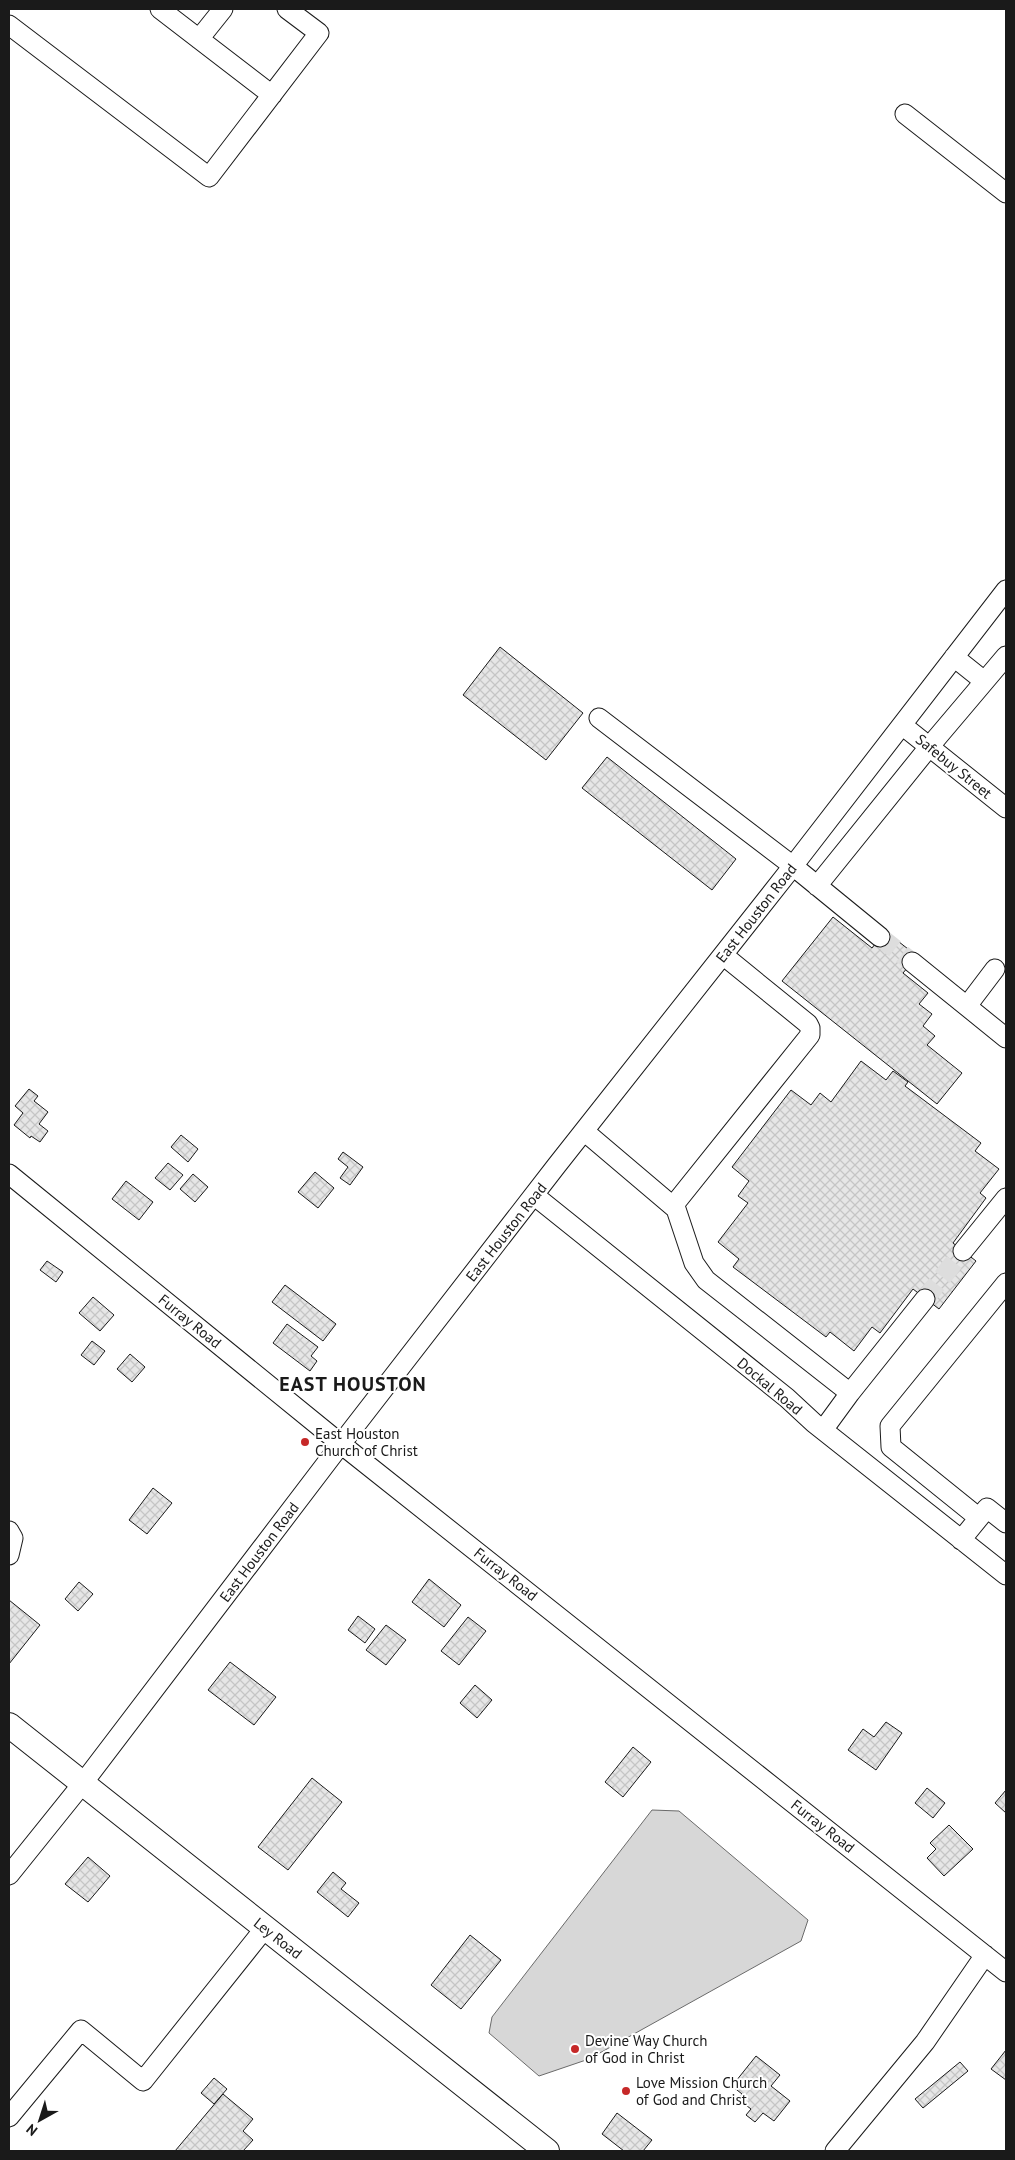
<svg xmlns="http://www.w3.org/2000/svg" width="1015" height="2160" viewBox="0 0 1015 2160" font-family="'PT Sans',sans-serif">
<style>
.water{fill:#d7d7d7;stroke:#6a6a6a}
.building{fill:url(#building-cross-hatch);stroke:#1a1a1a}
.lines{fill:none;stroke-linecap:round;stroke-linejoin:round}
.minor-tunnel{stroke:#ddd;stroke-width:19;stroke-dasharray:19 9;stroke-linecap:butt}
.minor-casing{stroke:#1a1a1a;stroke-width:21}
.major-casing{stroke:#1a1a1a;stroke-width:26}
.minor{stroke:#fff;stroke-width:19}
.major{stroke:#fff;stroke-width:24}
.poi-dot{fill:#c62828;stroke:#fff;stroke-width:2}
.labels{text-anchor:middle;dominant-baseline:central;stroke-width:4;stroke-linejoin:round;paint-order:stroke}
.street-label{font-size:15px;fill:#1a1a1a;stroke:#fff}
.poi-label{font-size:15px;fill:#1a1a1a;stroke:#fff;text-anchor:start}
.district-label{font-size:20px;font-weight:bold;letter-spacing:1px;fill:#1a1a1a;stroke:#fff}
</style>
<defs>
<pattern id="building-cross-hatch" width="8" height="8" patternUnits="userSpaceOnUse" patternTransform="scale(1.25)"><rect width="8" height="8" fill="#e6e6e6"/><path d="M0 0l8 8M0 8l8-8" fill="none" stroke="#c5c5c5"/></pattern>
</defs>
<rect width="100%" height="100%" fill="#fff"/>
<path class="water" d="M 652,1810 L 679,1811 L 808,1920 L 801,1941 L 589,2059 L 539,2076 L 489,2033 L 492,2017 Z"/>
<path class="building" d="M 500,647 L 583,713 L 546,760 L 463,695 Z
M 607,757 L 736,859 L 712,890 L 582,788 Z
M 833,917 L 872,948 L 885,931 L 917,956 L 903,973 L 928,993 L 919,1004 L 932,1014 L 923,1026 L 935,1036 L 927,1045 L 962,1073 L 937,1104 L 782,981 Z
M 861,1061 L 886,1080 L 893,1071 L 908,1082 L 905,1086 L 981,1143 L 975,1151 L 999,1169 L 980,1193 L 986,1198 L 953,1243 L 976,1261 L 939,1309 L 913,1289 L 880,1333 L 872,1327 L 854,1351 L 830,1332 L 826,1337 L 733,1267 L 739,1259 L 718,1242 L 748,1203 L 738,1196 L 749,1181 L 732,1167 L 791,1090 L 811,1105 L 820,1093 L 831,1102 Z
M 29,1089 L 38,1096 L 34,1101 L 48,1112 L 39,1124 L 48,1131 L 40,1142 L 31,1136 L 30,1138 L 14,1125 L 23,1113 L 15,1106 Z
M 181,1135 L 198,1149 L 188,1162 L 171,1147 Z
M 343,1152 L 363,1167 L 350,1185 L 340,1178 L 348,1167 L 338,1159 Z
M 168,1163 L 183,1175 L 170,1190 L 155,1178 Z
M 315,1172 L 334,1188 L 318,1208 L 298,1192 Z
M 193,1174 L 208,1187 L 195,1202 L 180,1189 Z
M 126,1181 L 153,1202 L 139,1220 L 112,1199 Z
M 47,1261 L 63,1272 L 56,1282 L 40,1270 Z
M 285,1285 L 336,1324 L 323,1341 L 272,1302 Z
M 93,1297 L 114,1315 L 100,1331 L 79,1313 Z
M 287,1324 L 318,1347 L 311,1356 L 317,1361 L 310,1371 L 273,1343 Z
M 92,1341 L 105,1351 L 94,1365 L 81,1355 Z
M 130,1354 L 145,1367 L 132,1382 L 117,1369 Z
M 153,1488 L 172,1503 L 147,1534 L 129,1520 Z
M 429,1579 L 461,1605 L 444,1627 L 412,1602 Z
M 79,1582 L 93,1594 L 78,1611 L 65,1599 Z
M 9,1600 L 40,1625 L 9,1664 Z
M 358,1616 L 375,1629 L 365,1643 L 348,1630 Z
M 468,1617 L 486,1631 L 459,1665 L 441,1651 Z
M 386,1625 L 406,1640 L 386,1665 L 366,1650 Z
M 230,1662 L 276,1697 L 254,1725 L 208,1690 Z
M 475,1685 L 492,1700 L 477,1718 L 460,1703 Z
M 886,1722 L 902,1733 L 876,1770 L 848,1750 L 863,1729 L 874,1737 Z
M 633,1747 L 651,1762 L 623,1797 L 605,1782 Z
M 312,1778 L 342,1802 L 288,1870 L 258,1847 Z
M 927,1788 L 945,1803 L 933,1818 L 915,1803 Z
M 1006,1790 L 1006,1813 L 995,1803 Z
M 949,1825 L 973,1849 L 944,1876 L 927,1858 L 936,1849 L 930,1843 Z
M 88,1857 L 110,1876 L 88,1902 L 65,1884 Z
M 333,1872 L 346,1883 L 341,1889 L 359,1903 L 348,1917 L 317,1892 Z
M 470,1935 L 501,1960 L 461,2009 L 431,1985 Z
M 1006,2050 L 1006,2080 L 991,2069 Z
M 756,2056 L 780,2075 L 771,2086 L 790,2101 L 774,2121 L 763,2113 L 755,2122 L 746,2115 L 751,2109 L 738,2099 L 742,2094 L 732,2086 Z
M 960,2062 L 968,2071 L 923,2108 L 915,2099 Z
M 214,2078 L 227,2089 L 214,2104 L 201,2093 Z
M 223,2094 L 253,2119 L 243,2131 L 253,2140 L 243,2151 L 175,2151 Z
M 617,2113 L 652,2140 L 643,2151 L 624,2151 L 602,2134 Z"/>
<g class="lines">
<path class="minor-tunnel" d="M 880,937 L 912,962
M 925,1299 L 963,1251"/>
<g class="minor-casing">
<path id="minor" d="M 160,9 L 272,95
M 9,25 L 209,177 L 319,33 L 287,9
M 199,39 L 223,9
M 905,114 L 1006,193
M 954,657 L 984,681
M 599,718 L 793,866 L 880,937
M 902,725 L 1006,808
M 817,886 L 929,747 L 1006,656
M 912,962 L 1006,1038
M 967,1006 L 995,969
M 584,1131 L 676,1209 L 694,1263 L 706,1280 L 850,1393 L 823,1430
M 9,1174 L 341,1444 L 1006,1972
M 535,1196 L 787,1398 L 814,1423 L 1006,1575
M 673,1206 L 810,1035 L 810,1028 L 808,1024 L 723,955
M 963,1251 L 1006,1198
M 850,1393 L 925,1299
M 979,1518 L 891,1447 L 890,1426 L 1006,1283
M 9,1531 L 13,1538 L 9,1555
M 961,1540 L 987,1508 L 1006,1523
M 9,1875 L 83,1783 L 341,1444 L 557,1165 L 793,866 L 1006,590
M 9,2117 L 81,2030 L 143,2081 L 265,1928
M 835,2151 L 925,2042 L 985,1955"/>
</g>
<g class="major-casing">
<path id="major" d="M 9,1725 L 547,2151"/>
</g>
<use href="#minor" class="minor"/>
<use href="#major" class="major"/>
</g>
<g class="poi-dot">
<circle cx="305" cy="1442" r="5"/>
<circle cx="575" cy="2049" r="5"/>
<circle cx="626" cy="2091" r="5"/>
</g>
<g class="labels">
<g class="street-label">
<text transform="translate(954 766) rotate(39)">Safebuy Street</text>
<text transform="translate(756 913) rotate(-52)">East Houston Road</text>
<text transform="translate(506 1232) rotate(-52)">East Houston Road</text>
<text transform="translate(190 1321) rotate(39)">Furray Road</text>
<text transform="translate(770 1386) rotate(40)">Dockal Road</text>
<text transform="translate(259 1552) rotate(-53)">East Houston Road</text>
<text transform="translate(506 1574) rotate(38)">Furray Road</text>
<text transform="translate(823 1826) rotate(38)">Furray Road</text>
<text transform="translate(278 1938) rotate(38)">Ley Road</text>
</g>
<g class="poi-label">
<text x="315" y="1433">East Houston<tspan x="315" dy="17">Church of Christ</tspan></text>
<text x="585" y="2040">Devine Way Church<tspan x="585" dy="17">of God in Christ</tspan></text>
<text x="636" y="2082">Love Mission Church<tspan x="636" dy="17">of God and Christ</tspan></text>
</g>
<g class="district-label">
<text x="353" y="1384">EAST HOUSTON</text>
</g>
</g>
<rect width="1015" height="2160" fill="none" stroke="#1a1a1a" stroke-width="20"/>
<g transform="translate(40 2120) rotate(219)" stroke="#ffffff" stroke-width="4" paint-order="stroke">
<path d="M0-4L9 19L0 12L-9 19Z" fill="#1a1a1a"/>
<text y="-8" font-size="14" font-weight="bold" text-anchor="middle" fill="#1a1a1a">N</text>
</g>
</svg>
